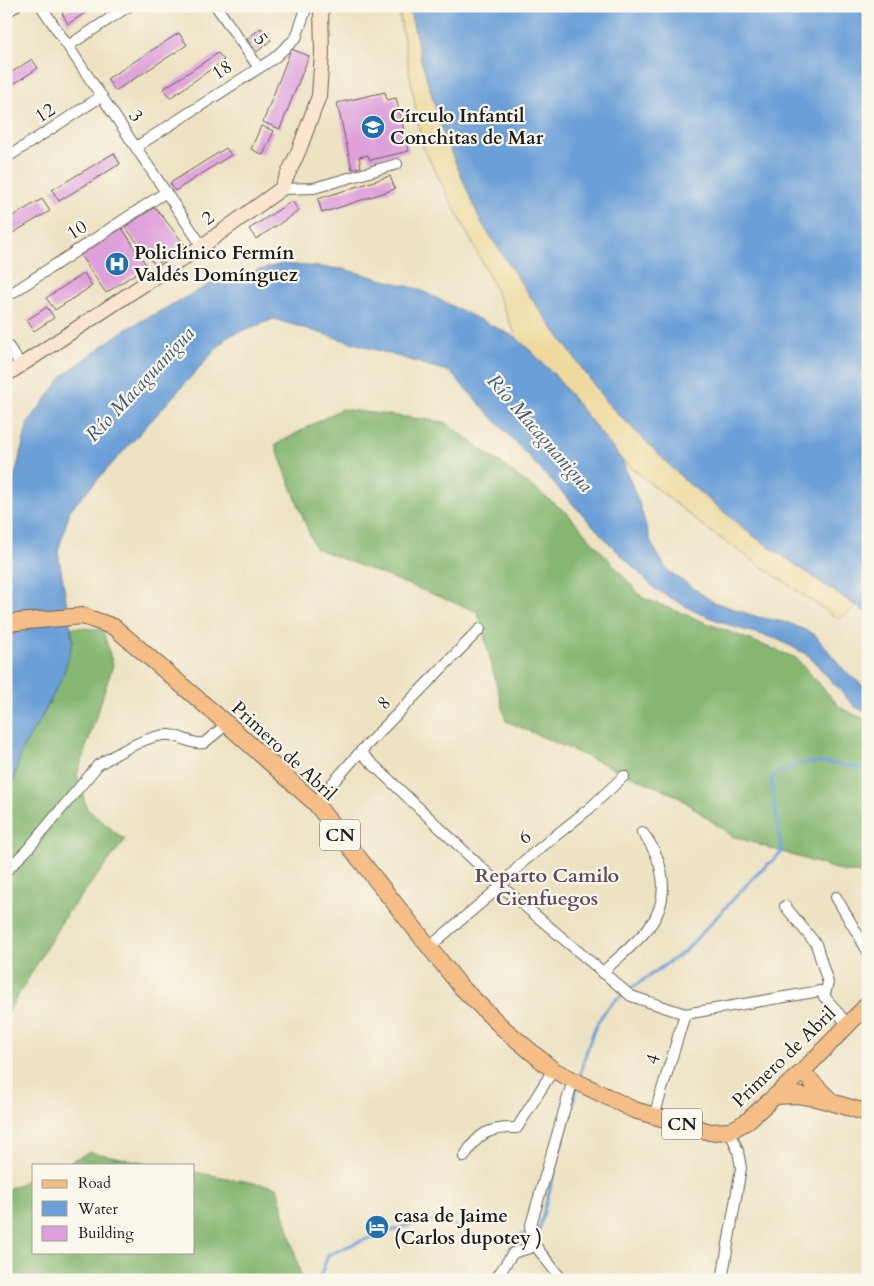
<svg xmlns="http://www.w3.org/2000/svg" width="874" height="1286" viewBox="0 0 874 1286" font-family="Cardo,serif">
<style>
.forest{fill:#86b772;stroke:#516a47}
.sand{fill:#eeda9e;stroke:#857b5d}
.water{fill:#6a9fd7;stroke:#435e7a}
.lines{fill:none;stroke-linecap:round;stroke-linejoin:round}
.stream{stroke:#6a9fd7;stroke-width:3}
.building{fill:#dea0db}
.minor-casing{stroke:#656156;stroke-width:12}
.secondary-casing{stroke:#656156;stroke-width:16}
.primary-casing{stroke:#656156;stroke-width:18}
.minor{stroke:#fff;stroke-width:10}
.secondary{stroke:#fbe5cf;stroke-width:14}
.primary{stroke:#f6be87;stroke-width:16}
.labels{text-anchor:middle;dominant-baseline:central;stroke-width:4.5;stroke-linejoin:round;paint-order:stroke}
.shield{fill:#fbf7ec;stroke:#5f5e5a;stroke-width:1}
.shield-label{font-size:18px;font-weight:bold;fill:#1c1c1c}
.street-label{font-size:19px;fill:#1c1c1c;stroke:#fbf7ec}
.poi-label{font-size:19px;font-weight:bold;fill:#1c1c1c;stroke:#fbf7ec;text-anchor:start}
.water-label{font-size:20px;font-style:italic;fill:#3f5770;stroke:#fbf7ec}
.neighbourhood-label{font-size:20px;font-weight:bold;fill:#604a5f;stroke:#fbf7ec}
</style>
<rect width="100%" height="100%" fill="#fbf7ec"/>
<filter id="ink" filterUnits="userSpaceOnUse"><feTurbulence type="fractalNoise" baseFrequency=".02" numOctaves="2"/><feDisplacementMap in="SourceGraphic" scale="10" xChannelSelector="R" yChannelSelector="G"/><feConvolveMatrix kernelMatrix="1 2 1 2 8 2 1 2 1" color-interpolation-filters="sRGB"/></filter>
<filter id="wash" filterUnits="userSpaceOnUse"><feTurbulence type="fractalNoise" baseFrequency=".0096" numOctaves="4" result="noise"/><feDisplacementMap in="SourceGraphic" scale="20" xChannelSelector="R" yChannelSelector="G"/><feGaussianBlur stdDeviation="1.12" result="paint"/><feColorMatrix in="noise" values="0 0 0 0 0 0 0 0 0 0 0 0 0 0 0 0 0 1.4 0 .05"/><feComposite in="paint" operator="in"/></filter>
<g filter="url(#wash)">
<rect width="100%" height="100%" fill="#ede2c2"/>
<path class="forest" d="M 341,409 L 445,422 L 567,513 L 643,598 L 796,658 L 841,708 L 868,721 L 868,873 L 845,872 L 732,836 L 677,796 L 506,721 L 478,612 L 315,548 L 275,445 Z
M 71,627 L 103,630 L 113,665 L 77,775 L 87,809 L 125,840 L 64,918 L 6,1016 L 6,807 L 22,749 L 43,715 L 73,641 Z
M 90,1152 L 157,1165 L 62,1165 Z
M 194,1172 L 277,1187 L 302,1280 L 6,1280 L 6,1190 L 34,1177 L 34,1252 L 194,1252 Z"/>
<path class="sand" d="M 398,6 L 409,6 L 421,59 L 444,136 L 481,222 L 607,403 L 682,478 L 755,537 L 857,607 L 838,619 L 707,529 L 622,460 L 552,372 L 517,338 L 489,276 L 422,145 Z"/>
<path class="water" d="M 409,6 L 868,6 L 868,614 L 755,537 L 682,478 L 607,403 L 529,295 L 481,222 L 444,136 L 421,59 Z
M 282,264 L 343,269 L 418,289 L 517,338 L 552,372 L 622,460 L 640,506 L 651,543 L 667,570 L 713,602 L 758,617 L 789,623 L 814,634 L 845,671 L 868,690 L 868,713 L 855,707 L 808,655 L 777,639 L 737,628 L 694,611 L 655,589 L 610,544 L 450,372 L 274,319 L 228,336 L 70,510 L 58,552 L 73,641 L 63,676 L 43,715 L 22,749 L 6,807 L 6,512 L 28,423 L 63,376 L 121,332 L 216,281 Z"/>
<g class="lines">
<path class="stream" d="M 629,990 L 685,951 L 755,876 L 782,852 L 771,780 C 795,753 836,763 868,770
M 579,1078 C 588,1047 594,1012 624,994
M 319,1280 L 328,1255 L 358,1242 L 424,1220 L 452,1224 L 479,1238 L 509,1239 L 539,1230 L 577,1087"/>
</g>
<g id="blocks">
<path class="building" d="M 73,6 L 96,6 L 68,24 L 62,13 Z
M 261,28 L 271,40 L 257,52 L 247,39 Z
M 179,33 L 187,45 L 115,91 L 107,79 Z
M 291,49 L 309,56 L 280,129 L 263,122 Z
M 218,53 L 224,60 L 170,98 L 163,89 Z
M 32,59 L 38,68 L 6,89 L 6,76 Z
M 385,92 L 387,100 L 396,98 L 409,151 L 370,160 L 368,155 L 359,157 L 361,167 L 352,169 L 337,103 Z
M 261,126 L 274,131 L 263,155 L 251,149 Z
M 226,148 L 231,155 L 175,191 L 170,183 Z
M 114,153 L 120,164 L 59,201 L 52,190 Z
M 390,176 L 395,189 L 322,213 L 318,199 Z
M 42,199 L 50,211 L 6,237 L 6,220 Z
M 292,201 L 299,211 L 256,239 L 249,229 Z
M 155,207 L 185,245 L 155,265 L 125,227 Z
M 122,228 L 147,266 L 106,293 L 80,255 Z
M 84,273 L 92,286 L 55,310 L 46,298 Z
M 47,307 L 54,318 L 34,331 L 27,320 Z"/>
</g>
</g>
<g filter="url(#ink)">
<use href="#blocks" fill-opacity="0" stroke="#656156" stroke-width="1"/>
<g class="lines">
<g class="minor-casing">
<path id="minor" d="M 41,6 L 202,246
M 216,6 L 259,68
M 6,13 L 16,6
M 68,46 L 129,6
M 136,147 L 273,59 L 296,38 L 307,6
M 6,158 L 102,96
M 281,189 L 314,188 L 397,164
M 6,297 L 166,192
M 6,343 L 21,365
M 360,752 L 501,886 L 631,996 L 685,1014 L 820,991 L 847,1024
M 315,803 L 360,752 L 480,629
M 6,871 L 27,850 L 98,765 C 114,755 150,733 170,735 C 182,736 191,745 204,743 L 227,724
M 836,897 L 868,952
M 785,906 L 816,944 L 828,983 L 824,997
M 428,948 L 501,886 L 524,861 L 590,808 L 624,776
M 602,973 C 617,958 636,944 649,927 C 672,898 664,859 642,832
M 654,1116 L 685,1014
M 464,1157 C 478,1133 489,1127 517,1128 L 553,1070
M 495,1280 L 513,1253 L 530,1248 L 534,1244
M 562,1280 L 534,1244 L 530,1228 L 573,1080
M 722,1280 L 741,1168 L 738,1151 L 730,1131"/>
</g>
<g class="secondary-casing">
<path id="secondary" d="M 6,375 L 202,246 L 281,189 L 299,150 L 319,96 L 322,53 L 321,6"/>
</g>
<g class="primary-casing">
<path id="primary" d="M 6,623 L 83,616 L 114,627 L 227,724 L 315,803 L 461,987 L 504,1029 L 553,1070 L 634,1110 L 710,1132 L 730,1131 L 746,1122 L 802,1072 L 868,1004
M 802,1072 L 832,1102
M 775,1096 L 796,1095 L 817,1098 L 868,1113"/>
</g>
<use href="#minor" class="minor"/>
<use href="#secondary" class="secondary"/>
<use href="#primary" class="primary"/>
</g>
</g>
<defs>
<g id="school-disc" transform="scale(1.25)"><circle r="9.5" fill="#1f6fb2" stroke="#fbf7ec"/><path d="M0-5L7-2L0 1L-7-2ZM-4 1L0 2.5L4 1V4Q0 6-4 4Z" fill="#fff"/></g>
<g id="hospital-disc" transform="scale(1.25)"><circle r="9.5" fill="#1f6fb2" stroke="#fbf7ec"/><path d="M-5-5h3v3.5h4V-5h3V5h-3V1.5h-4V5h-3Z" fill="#fff"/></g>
<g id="hotel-disc" transform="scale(1.25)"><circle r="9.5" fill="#1f6fb2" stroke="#fbf7ec"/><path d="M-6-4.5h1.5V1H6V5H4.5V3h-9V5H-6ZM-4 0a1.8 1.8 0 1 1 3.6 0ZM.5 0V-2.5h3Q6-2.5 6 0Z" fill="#fff"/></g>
</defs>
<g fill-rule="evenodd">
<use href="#school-disc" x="373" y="127"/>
<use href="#hospital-disc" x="117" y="264"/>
<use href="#hotel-disc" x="377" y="1227"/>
</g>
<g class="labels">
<g class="shield">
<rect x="320" y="819.5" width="40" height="31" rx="4"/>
<rect x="662" y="1108.5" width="40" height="31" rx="4"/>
</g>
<g class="shield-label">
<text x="340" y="835">CN</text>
<text x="682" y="1124">CN</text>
</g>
<g class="street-label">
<text transform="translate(261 39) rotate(55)">5</text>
<text transform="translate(222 70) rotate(-33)">18</text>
<text transform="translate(45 113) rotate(-33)">12</text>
<text transform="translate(136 116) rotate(56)">3</text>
<text transform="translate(208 218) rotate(-36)">2</text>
<text transform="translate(77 230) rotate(-33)">10</text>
<text transform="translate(384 703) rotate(-46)">8</text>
<text transform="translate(284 751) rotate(43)">Primero de Abril</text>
<text transform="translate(525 837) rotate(-38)">6</text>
<text transform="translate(784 1057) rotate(-44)">Primero de Abril</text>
<text transform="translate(653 1059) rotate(-73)">4</text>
</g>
<g class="poi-label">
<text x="390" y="116">Círculo Infantil<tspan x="390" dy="22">Conchitas de Mar</tspan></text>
<text x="134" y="253">Policlínico Fermín<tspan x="134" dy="22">Valdés Domínguez</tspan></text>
<text x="394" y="1216">casa de Jaime<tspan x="394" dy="22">(Carlos dupotey )</tspan></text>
</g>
<g class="water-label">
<text transform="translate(140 384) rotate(-47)">Río Macaguanigua</text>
<text transform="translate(540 433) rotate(49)">Río Macaguanigua</text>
</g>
<g class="neighbourhood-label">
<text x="547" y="875">Reparto Camilo<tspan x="547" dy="23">Cienfuegos</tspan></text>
</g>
</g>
<rect width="874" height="1286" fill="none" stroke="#fbf7ec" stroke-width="25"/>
<rect x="32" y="1164" width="162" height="90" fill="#fbf7ec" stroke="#a29f99"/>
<rect x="42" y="1180" width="25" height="8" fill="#f6be87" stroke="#a29f99"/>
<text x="78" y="1188" font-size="15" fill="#1c1c1c">Road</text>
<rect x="42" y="1201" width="25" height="15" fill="#6a9fd7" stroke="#a29f99"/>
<text x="78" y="1214" font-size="15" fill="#1c1c1c">Water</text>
<rect x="42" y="1226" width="25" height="15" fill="#dea0db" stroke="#a29f99"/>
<text x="78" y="1238" font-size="15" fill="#1c1c1c">Building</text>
</svg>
